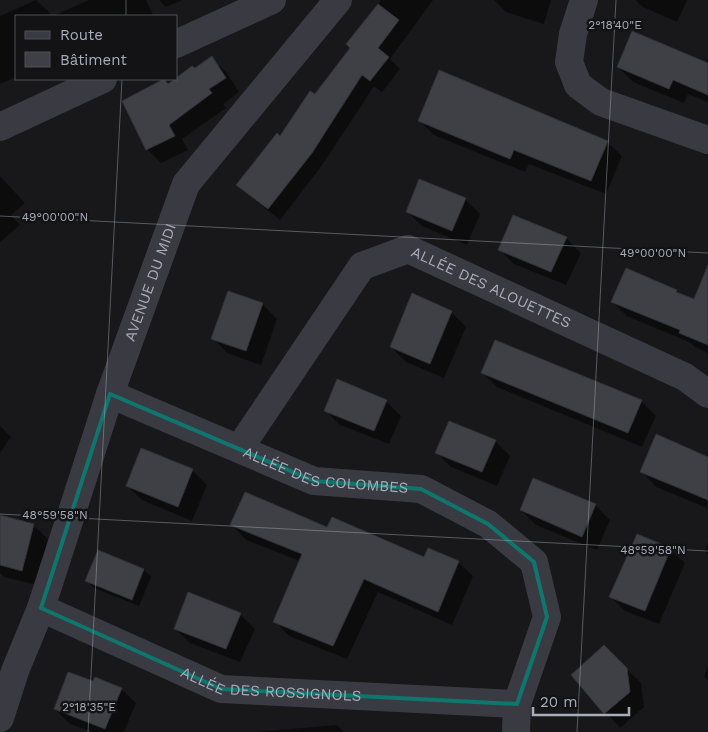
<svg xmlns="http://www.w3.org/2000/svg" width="708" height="732" viewBox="0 0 708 732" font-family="'Work Sans',sans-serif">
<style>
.shadow{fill:#0007}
.building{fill:#3f4045;stroke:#323237}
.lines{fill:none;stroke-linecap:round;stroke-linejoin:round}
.street{stroke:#3a3b42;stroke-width:28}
.marked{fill:none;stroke:#0f766e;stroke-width:4;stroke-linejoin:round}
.ticks{fill:none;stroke:#a9adbb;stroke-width:1;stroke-opacity:0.45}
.labels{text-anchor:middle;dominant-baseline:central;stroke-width:5;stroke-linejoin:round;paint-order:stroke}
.street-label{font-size:15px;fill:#a9adbb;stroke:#131315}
.ticks-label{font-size:12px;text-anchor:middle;fill:#a9adbb;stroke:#131315;stroke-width:5;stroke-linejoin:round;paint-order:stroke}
</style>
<rect width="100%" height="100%" fill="#18181a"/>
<path class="shadow" d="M 36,0 L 48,11 L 50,16 L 16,16 L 16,77 L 0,84 L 0,16 Z
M 89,0 L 146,0 L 153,15 L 53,16 Z
M 159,0 L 183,0 L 166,7 Z
M 381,0 L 433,0 L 390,59 L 400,69 L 382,92 L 374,86 L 323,164 L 280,220 L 250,196 L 238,184 L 315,96 L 352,48 L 348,44 Z
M 494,0 L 551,0 L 544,24 L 506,12 Z
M 635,0 L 687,0 L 677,22 L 643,7 Z
M 212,58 L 226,72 L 239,92 L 223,104 L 226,108 L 182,139 L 188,150 L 161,163 L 147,149 L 168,85 L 194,70 Z
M 708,58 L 708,102 L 688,94 L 684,103 L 633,82 L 618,67 L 706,63 Z
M 419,120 L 607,142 L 622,156 L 606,194 L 529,164 L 525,172 L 434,135 Z
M 0,176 L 25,203 L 11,215 L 20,225 L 0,242 Z
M 465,199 L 480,214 L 467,245 L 422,226 L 407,211 Z
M 566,238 L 581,253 L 566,285 L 514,264 L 499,249 Z
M 676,291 L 680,295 L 708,306 L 708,353 L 695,347 L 689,342 L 627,316 L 612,302 Z
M 262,304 L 277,319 L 261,365 L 227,353 L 213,338 Z
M 451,312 L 466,327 L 444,378 L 406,362 L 391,347 Z
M 496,342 L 641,401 L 656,416 L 642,447 L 497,387 L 483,373 Z
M 386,401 L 401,416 L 389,444 L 340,425 L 326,411 Z
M 0,426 L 11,437 L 0,453 Z
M 495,441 L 510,456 L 497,486 L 451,467 L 437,453 Z
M 708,458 L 707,508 L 656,487 L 642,472 Z
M 192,470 L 207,485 L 192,521 L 142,500 L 127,486 Z
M 595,505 L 610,520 L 597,550 L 536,525 L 521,510 Z
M 0,519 L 33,525 L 48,539 L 37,585 L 4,577 L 0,573 Z
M 232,525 L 328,529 L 425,559 L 458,562 L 473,576 L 452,625 L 378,592 L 347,659 L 289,636 L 275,621 L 300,561 L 246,540 Z
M 708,543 L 708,554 L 705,551 Z
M 670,549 L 685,563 L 659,624 L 625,611 L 610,596 Z
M 99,552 L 144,570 L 151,577 L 139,606 L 94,588 L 87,581 Z
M 240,614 L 255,629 L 240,662 L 190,643 L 175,629 Z
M 604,647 L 641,683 L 644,707 L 620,728 L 573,675 Z
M 708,665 L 708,680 L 704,677 Z
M 93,682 L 121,689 L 136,703 L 124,732 L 92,732 L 70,724 L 55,709 Z
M 337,725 L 344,732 L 257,732 Z"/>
<path class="building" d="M 378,4 L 399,20 L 378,48 L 389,57 L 370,81 L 362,75 L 312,153 L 268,209 L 236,185 L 277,133 L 280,136 L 310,91 L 315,94 L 350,48 L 346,44 Z
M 632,31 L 708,63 L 708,95 L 673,80 L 669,89 L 617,67 Z
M 212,56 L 226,78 L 209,89 L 212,93 L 169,125 L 175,136 L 146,150 L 122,101 L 164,79 L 168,84 L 192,66 L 195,68 Z
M 439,70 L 608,141 L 591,181 L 514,150 L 510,159 L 418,121 Z
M 419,179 L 466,198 L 452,231 L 406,212 Z
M 513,215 L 567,237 L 551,272 L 498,250 Z
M 708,265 L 708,345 L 679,333 L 680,330 L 611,302 L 626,268 L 677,290 L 676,292 L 694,299 Z
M 228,291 L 263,303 L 246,351 L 211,339 Z
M 412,293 L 452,311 L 430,364 L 390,347 Z
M 495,340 L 642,400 L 628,433 L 481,373 Z
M 337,379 L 387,400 L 374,431 L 324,411 Z
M 449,421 L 496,440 L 482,472 L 435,453 Z
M 656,434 L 708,457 L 708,500 L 640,472 Z
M 141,448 L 193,469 L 178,507 L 126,486 Z
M 533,478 L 596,504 L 582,537 L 520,510 Z
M 245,492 L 327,527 L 332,517 L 424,557 L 428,548 L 459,561 L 438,612 L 364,579 L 333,646 L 273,622 L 302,554 L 230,525 Z
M 0,515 L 34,524 L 22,571 L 0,565 Z
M 637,534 L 671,548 L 645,611 L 609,597 Z
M 98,550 L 144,569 L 132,600 L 85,581 Z
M 188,592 L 241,613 L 226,649 L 174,629 Z
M 604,645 L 627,668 L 630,692 L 604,714 L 571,675 Z
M 68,672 L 93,681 L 95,677 L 122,688 L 105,729 L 54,709 Z"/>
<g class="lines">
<g class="street">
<path d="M 584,0 L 573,34 L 569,62 L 578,85 L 601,102 L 708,140"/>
<path d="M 176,44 L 272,0"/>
<path d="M 0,127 L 103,79"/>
<path id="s1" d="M 110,394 L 314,481 L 421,489 L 488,524 L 534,562 L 547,617 L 517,704 L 516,732"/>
<path id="s2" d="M 239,449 L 362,266 L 408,249 L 685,377 L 708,394"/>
<path id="s3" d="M 41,608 L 221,689 L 517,704"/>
<path id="s4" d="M 0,718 L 15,671 L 41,608 L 110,394 L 186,184 L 338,0"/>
</g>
</g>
<path class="marked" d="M 110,394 L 314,481 L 421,489 L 488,524 L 534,562 L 547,617 L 517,704 L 221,689 L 41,608 Z"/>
<path class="ticks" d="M 126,16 L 126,0M 0,216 L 708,253M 0,514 L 708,551M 88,732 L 122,79M 577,732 L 616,0"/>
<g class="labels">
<g class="street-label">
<text stroke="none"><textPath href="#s4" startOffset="461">AVENUE DU MIDI</textPath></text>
<text stroke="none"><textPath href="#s2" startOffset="361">ALLÉE DES ALOUETTES</textPath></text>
<text stroke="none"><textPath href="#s1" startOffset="231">ALLÉE DES COLOMBES</textPath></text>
<text stroke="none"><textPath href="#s3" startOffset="246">ALLÉE DES ROSSIGNOLS</textPath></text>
</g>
</g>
<g class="ticks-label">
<text x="615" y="29">2°18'40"E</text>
<text x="55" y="221">49°00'00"N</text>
<text x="653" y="257">49°00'00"N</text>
<text x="55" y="519">48°59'58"N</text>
<text x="653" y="554">48°59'58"N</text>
<text x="89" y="711">2°18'35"E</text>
</g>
<rect x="15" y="15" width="162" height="65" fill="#131315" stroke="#4f5157"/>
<rect x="25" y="31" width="25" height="8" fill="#3a3b42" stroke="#4f5157"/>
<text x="60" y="40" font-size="15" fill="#a9adbb">Route</text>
<rect x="25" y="52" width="25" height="15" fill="#3f4045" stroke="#4f5157"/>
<text x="60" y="65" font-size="15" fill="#a9adbb">Bâtiment</text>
<path d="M533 707v8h96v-8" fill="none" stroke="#a9adbb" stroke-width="2.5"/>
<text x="540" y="707" font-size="15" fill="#a9adbb" stroke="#131315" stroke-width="4" paint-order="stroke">20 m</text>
</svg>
